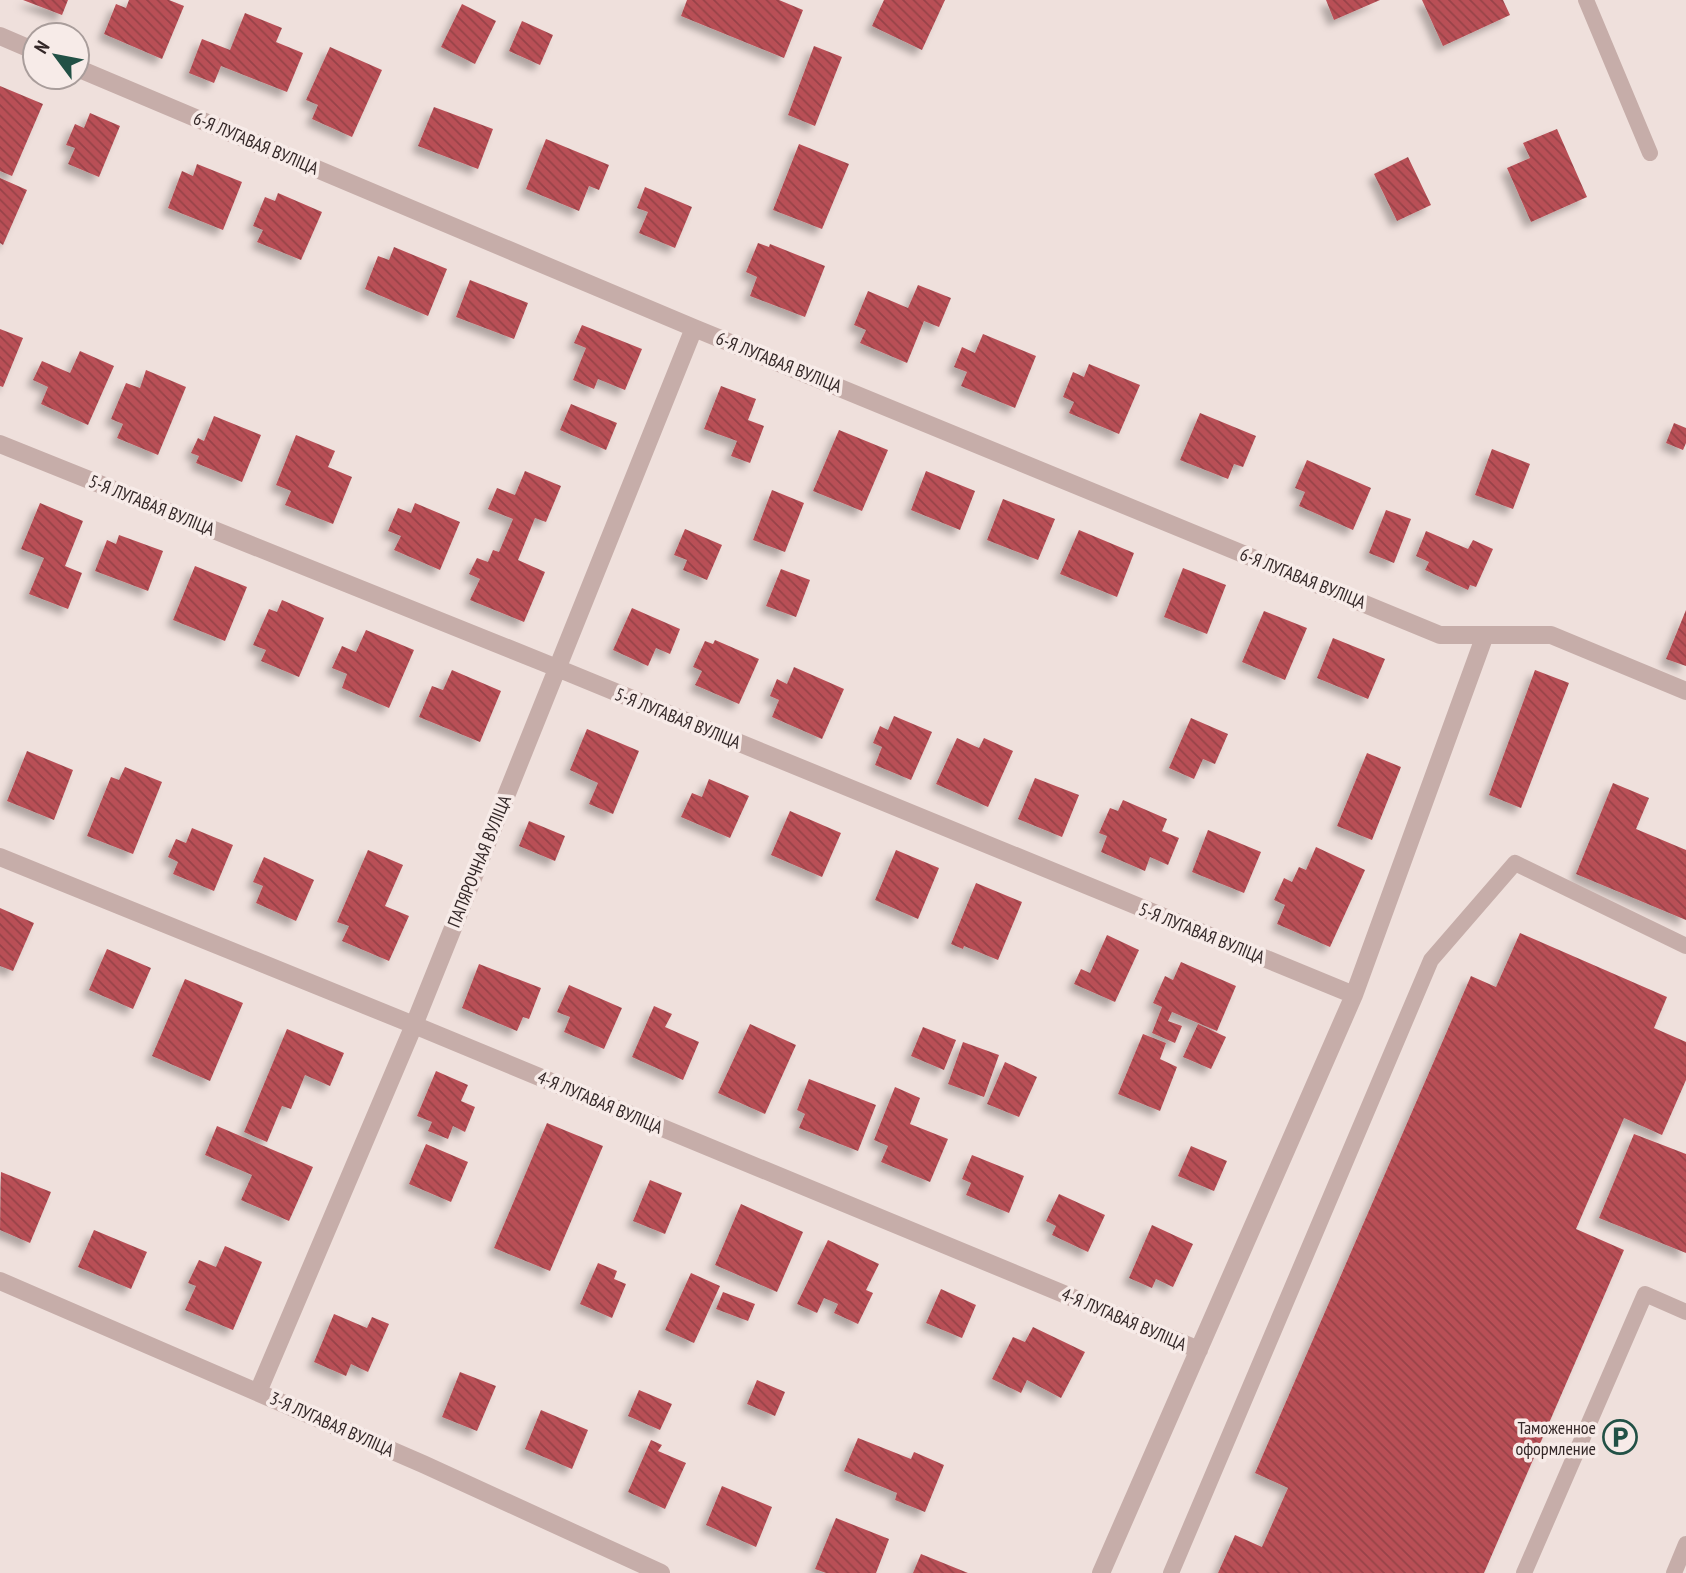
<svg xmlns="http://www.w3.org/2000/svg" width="1686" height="1573" viewBox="0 0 1686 1573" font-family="'PT Sans Narrow',sans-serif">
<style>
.building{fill:url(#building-back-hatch);filter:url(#shadow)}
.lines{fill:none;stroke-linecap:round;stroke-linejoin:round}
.lane{stroke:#c6ada9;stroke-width:16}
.street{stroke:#c6ada9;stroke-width:18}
.labels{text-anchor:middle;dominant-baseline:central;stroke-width:7;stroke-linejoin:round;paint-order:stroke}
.street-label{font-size:18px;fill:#342828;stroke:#f7ebe8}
.poi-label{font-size:18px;fill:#342828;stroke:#f7ebe8;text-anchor:end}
</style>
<defs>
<pattern id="building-back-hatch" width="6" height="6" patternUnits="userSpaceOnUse" patternTransform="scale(1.75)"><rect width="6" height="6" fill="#b95057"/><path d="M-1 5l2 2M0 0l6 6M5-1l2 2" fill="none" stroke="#974248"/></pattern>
<filter id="shadow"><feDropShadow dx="-6" dy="6" stdDeviation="3.5" flood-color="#0004"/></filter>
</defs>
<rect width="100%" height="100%" fill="#efe0dc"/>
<path class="building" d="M 23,0 L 68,0 L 62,15 Z
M 129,0 L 169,0 L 184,6 L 162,59 L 104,34 L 116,4 L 126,8 Z
M 687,0 L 779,0 L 803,10 L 784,58 L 681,16 Z
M 884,0 L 945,0 L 922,50 L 872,26 Z
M 1326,0 L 1380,0 L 1334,20 Z
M 1422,0 L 1503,0 L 1510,15 L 1443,46 Z
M 462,4 L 496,21 L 475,64 L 441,47 Z
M 245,13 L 282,28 L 276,42 L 303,53 L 287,92 L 221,66 L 214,83 L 189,73 L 202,39 L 230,50 Z
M 522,21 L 553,35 L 540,65 L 509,51 Z
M 814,46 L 842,57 L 815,126 L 788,115 Z
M 330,47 L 382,70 L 352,137 L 312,119 L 318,105 L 306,100 Z
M 0,86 L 43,104 L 12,176 L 0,171 Z
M 434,107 L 493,129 L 478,169 L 418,146 Z
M 90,113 L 120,126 L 99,177 L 68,164 L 75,148 L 66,145 L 75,124 L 84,128 Z
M 1557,129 L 1587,197 L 1531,222 L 1507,168 L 1530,158 L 1523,143 Z
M 546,139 L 609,165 L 599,190 L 589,186 L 579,211 L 526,189 Z
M 799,144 L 849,164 L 822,229 L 773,210 Z
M 1408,157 L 1431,205 L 1397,221 L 1374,174 Z
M 197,164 L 242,182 L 223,230 L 168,208 L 182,171 L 193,176 Z
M 0,178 L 27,190 L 3,245 L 0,243 Z
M 645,187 L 692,207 L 675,248 L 639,233 L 648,212 L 637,208 Z
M 278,193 L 322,212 L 301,260 L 257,242 L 263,230 L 253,226 L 265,197 L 275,201 Z
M 758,243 L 769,247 L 770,244 L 825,266 L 805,317 L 750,296 L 757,277 L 746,272 Z
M 394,247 L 447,269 L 428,316 L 365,289 L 378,256 L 389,260 Z
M 470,280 L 528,303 L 514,339 L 456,317 Z
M 918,285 L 951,298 L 939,327 L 924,321 L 907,363 L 860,343 L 866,330 L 854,325 L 868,291 L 908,308 Z
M 582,325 L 642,349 L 625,390 L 598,379 L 594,389 L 573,380 L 586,348 L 574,343 Z
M 0,329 L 23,338 L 3,387 L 0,386 Z
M 983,334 L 1036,356 L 1015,408 L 961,386 L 967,372 L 954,367 L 962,347 L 975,353 Z
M 80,351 L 114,366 L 88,425 L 41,404 L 48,387 L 33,380 L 42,361 L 70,373 Z
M 1089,364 L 1140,385 L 1119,434 L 1069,413 L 1074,402 L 1063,397 L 1073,372 L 1084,377 Z
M 146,370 L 186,387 L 158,455 L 117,438 L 123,424 L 111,419 L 126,383 L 140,388 Z
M 721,386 L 756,399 L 748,420 L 764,426 L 750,463 L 731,456 L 737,441 L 704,429 Z
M 571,404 L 617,423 L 606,450 L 560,430 Z
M 1200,413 L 1256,436 L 1243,467 L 1234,464 L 1228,479 L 1180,460 Z
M 214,416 L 261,435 L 242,482 L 196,463 L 199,456 L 191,453 L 198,438 L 204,441 Z
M 1674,423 L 1686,428 L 1686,443 L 1683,450 L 1666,443 Z
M 839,430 L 888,450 L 862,511 L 813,491 Z
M 296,435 L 335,451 L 328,467 L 352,477 L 333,524 L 285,505 L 291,491 L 276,485 Z
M 1492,449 L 1530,464 L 1513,509 L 1475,495 Z
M 1307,460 L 1371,488 L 1353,530 L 1299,506 L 1305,492 L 1295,488 Z
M 525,471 L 561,486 L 546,522 L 535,518 L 518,560 L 545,572 L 524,622 L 470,600 L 480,579 L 469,574 L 477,558 L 488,562 L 493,550 L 499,552 L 513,519 L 488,509 L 497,488 L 515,495 Z
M 926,471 L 975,491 L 960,530 L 911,510 Z
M 772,490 L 804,503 L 785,552 L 753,540 Z
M 1003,499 L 1055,519 L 1038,560 L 987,540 Z
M 40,503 L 83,521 L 65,566 L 82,573 L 68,609 L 29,594 L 44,558 L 21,549 Z
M 415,503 L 460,522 L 440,570 L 394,550 L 401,536 L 388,531 L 398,508 L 411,513 Z
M 1386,510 L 1411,519 L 1394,563 L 1369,553 Z
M 685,529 L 722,545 L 707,580 L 683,570 L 687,560 L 674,555 Z
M 1079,530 L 1134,553 L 1117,597 L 1060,574 Z
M 1426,531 L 1468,549 L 1473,540 L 1493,549 L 1476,587 L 1470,585 L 1468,590 L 1425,570 L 1429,562 L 1416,556 Z
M 119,535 L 163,551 L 148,591 L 95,571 L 107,540 L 116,544 Z
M 195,566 L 247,587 L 225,641 L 173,620 Z
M 1183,568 L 1226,585 L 1207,634 L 1164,617 Z
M 781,569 L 810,580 L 796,617 L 766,606 Z
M 282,600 L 324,618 L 299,677 L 261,661 L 266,650 L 253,645 L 269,609 L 277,612 Z
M 632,608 L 680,629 L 670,654 L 656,648 L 648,666 L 613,650 Z
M 1686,610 L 1686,666 L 1666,659 Z
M 1264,611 L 1307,628 L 1285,680 L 1242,662 Z
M 366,630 L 414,650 L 389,708 L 342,688 L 347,674 L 332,668 L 342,646 L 356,652 Z
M 1333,638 L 1385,659 L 1368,699 L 1317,678 Z
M 715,640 L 759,659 L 739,704 L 695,685 L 702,671 L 693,667 L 705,641 L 713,644 Z
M 794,667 L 844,689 L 822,739 L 772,717 L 779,700 L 770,696 L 777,679 L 787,684 Z
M 452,670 L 501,691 L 480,742 L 419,717 L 432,686 L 443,690 Z
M 1535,670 L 1569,683 L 1521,808 L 1489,795 Z
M 894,716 L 932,732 L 911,780 L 875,765 L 882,747 L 873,743 L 880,726 L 888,730 Z
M 1191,718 L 1228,734 L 1215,764 L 1203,759 L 1194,779 L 1169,768 Z
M 587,729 L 639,751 L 613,814 L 589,804 L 598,783 L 570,770 Z
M 957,738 L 979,748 L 984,738 L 1013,751 L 988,807 L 936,784 Z
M 27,751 L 73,770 L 54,820 L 7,801 Z
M 1367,753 L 1401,767 L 1372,840 L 1337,826 Z
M 125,767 L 162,782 L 133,854 L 87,836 L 111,777 L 119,780 Z
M 1035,778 L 1079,795 L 1062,837 L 1018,819 Z
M 709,779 L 749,796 L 730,838 L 681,817 L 692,793 L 702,797 Z
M 1613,783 L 1649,798 L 1636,829 L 1686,850 L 1686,920 L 1576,874 Z
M 1123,800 L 1167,819 L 1162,831 L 1179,838 L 1168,865 L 1150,857 L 1145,871 L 1101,852 L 1107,836 L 1099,833 L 1110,808 L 1118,811 Z
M 790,811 L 841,833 L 822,877 L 771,855 Z
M 529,821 L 565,836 L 555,861 L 519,846 Z
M 192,828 L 233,845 L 214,891 L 173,874 L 178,862 L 168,857 L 176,839 L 186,843 Z
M 1208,830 L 1261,852 L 1244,893 L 1192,872 Z
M 1316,847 L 1365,870 L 1330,947 L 1277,924 L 1285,905 L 1274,900 L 1284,878 L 1292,882 L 1299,867 L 1306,870 Z
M 368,850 L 403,865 L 385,906 L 409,916 L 389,961 L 342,941 L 349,926 L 337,922 Z
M 896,850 L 939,868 L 918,919 L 875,900 Z
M 264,857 L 314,880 L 296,921 L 256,903 L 263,886 L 253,882 Z
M 976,883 L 1022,902 L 998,960 L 964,946 L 963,949 L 951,944 Z
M 0,908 L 34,923 L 13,971 L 0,966 Z
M 1520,933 L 1667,997 L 1654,1028 L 1686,1042 L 1686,1080 L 1662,1135 L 1624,1118 L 1576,1229 L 1624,1250 L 1484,1573 L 1218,1573 L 1235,1535 L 1262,1547 L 1288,1488 L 1255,1473 L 1471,976 L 1496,987 Z
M 1107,935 L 1139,950 L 1115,1002 L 1074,984 L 1081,969 L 1090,973 Z
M 107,949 L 151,968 L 133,1009 L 89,990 Z
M 1181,962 L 1236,986 L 1217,1031 L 1172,1012 L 1168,1021 L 1182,1026 L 1175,1043 L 1152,1033 L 1162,1007 L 1153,1003 L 1165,976 L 1173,980 Z
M 479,964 L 541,988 L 529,1019 L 523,1017 L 517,1031 L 462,1008 Z
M 185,979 L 243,1003 L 210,1081 L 152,1056 Z
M 569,985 L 622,1008 L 604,1049 L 564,1032 L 570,1017 L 557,1012 Z
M 654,1006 L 672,1014 L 665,1027 L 699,1042 L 683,1080 L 632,1057 Z
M 750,1024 L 796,1045 L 765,1114 L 718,1093 Z
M 1198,1024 L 1226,1037 L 1211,1069 L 1183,1057 Z
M 923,1027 L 956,1040 L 944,1070 L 911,1056 Z
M 287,1029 L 344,1053 L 330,1086 L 305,1075 L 291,1109 L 282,1106 L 267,1142 L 244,1132 Z
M 1143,1034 L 1166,1043 L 1160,1059 L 1177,1067 L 1160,1111 L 1118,1094 Z
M 963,1042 L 999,1055 L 984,1097 L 948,1084 Z
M 1005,1062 L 1037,1077 L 1019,1117 L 987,1104 Z
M 436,1071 L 468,1085 L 461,1101 L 475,1107 L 465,1132 L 453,1126 L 448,1139 L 428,1131 L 432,1122 L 417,1116 Z
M 809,1079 L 876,1105 L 858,1151 L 799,1128 L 805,1114 L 797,1110 Z
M 895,1087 L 920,1098 L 910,1124 L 948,1139 L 930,1182 L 881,1162 L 888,1146 L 874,1140 Z
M 547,1123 L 603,1146 L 550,1271 L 494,1248 Z
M 217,1126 L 313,1167 L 289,1221 L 241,1200 L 252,1175 L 205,1155 Z
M 1634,1134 L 1686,1154 L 1686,1253 L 1599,1218 Z
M 426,1144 L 468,1162 L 451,1202 L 409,1184 Z
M 1191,1146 L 1227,1161 L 1214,1191 L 1178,1176 Z
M 972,1155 L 1024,1176 L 1009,1213 L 966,1195 L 971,1183 L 962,1179 Z
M 1,1172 L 51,1192 L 30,1243 L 0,1230 Z
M 650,1180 L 682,1193 L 665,1234 L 633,1221 Z
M 1059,1194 L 1105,1215 L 1088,1252 L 1052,1235 L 1056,1226 L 1046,1221 Z
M 741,1204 L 803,1232 L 777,1292 L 715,1265 Z
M 1152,1225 L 1193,1244 L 1173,1287 L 1156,1279 L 1152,1288 L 1129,1278 Z
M 94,1230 L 147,1252 L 131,1289 L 78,1267 Z
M 828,1240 L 879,1264 L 866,1290 L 873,1293 L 858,1324 L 834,1313 L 838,1304 L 824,1298 L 817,1313 L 797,1304 Z
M 225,1246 L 262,1262 L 233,1330 L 185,1310 L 196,1286 L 188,1283 L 199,1260 L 216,1267 Z
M 598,1263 L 617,1271 L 614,1279 L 626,1284 L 612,1318 L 580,1304 Z
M 691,1273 L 720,1286 L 694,1343 L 665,1330 Z
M 941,1289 L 976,1305 L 962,1338 L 926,1323 Z
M 723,1292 L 755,1304 L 748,1321 L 716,1309 Z
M 334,1314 L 367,1328 L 372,1317 L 389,1324 L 368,1372 L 351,1364 L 346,1376 L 314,1362 Z
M 1033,1327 L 1085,1352 L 1061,1398 L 1027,1380 L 1021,1393 L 992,1379 L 1013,1337 L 1025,1342 Z
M 460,1372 L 496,1386 L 477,1431 L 442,1417 Z
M 757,1380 L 785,1392 L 775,1416 L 747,1404 Z
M 639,1390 L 672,1404 L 660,1430 L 628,1416 Z
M 541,1410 L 588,1430 L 572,1469 L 525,1449 Z
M 858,1438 L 911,1459 L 914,1452 L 944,1465 L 925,1512 L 895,1500 L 897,1493 L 844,1471 Z
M 651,1440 L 662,1445 L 658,1451 L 686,1463 L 665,1509 L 628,1492 Z
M 722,1486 L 772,1507 L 756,1547 L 706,1525 Z
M 836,1518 L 889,1539 L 876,1573 L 826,1573 L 815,1569 Z
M 921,1554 L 968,1573 L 913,1573 Z"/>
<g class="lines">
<path class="lane" d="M 1586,0 L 1650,153
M 1171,1573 L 1431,960 L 1515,863 L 1686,946
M 1524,1573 L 1645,1294 L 1686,1312
M 1674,1573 L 1686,1544"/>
<path class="street" d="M 0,36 L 35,51
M 77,68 L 694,328 L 1440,635 L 1551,635 L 1686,691
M 0,444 L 557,668 L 1354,995
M 0,857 L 414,1025 L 1199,1350
M 0,1281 L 423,1464 L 661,1573
M 258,1392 L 414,1025 L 694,328
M 1101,1573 L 1354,995 L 1485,635"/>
</g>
<defs>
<g id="parking-ring" transform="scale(1.75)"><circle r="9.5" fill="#f7ebe8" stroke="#225146" stroke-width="1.5"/><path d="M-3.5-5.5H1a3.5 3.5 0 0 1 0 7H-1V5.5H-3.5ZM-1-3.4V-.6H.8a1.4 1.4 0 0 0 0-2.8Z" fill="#225146"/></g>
</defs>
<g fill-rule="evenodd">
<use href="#parking-ring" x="1620" y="1437"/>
</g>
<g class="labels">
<g class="street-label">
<text transform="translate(256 143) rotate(23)">6-Я ЛУГАВАЯ ВУЛІЦА</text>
<text transform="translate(779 362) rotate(22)">6-Я ЛУГАВАЯ ВУЛІЦА</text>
<text transform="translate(152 505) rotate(22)">5-Я ЛУГАВАЯ ВУЛІЦА</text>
<text transform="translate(1303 578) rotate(22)">6-Я ЛУГАВАЯ ВУЛІЦА</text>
<text transform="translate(678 718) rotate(22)">5-Я ЛУГАВАЯ ВУЛІЦА</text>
<text transform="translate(479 861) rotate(-68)">ПАПЯРОЧНАЯ ВУЛІЦА</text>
<text transform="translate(1202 933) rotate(22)">5-Я ЛУГАВАЯ ВУЛІЦА</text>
<text transform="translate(600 1102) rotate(23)">4-Я ЛУГАВАЯ ВУЛІЦА</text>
<text transform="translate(1124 1319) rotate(23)">4-Я ЛУГАВАЯ ВУЛІЦА</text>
<text transform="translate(332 1424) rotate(24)">3-Я ЛУГАВАЯ ВУЛІЦА</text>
</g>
<g class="poi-label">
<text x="1596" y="1427">Таможенное<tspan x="1596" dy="21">оформление</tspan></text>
</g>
</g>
<g transform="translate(56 56) rotate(302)"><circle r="33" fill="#f7ebe8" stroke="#a99d9b" stroke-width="2"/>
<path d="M0-5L12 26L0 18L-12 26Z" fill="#225146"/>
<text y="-10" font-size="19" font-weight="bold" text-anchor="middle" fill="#342828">N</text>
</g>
</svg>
